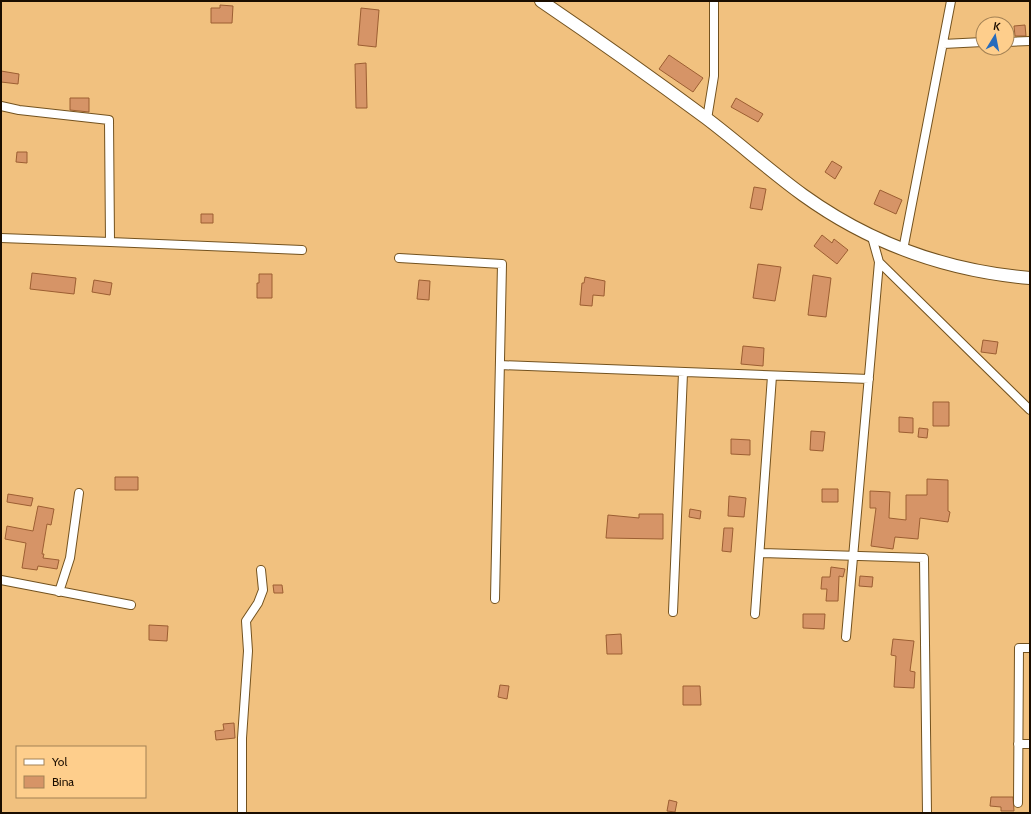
<svg xmlns="http://www.w3.org/2000/svg" width="1031" height="814" viewBox="0 0 1031 814" font-family="Cabin,sans-serif">
<style>
.building{fill:#d69467;stroke:#9c5e32}
.lines{fill:none;stroke-linecap:round;stroke-linejoin:round}
.minor-casing{stroke:#73521f;stroke-width:10}
.secondary-casing{stroke:#73521f;stroke-width:14}
.minor{stroke:#fff;stroke-width:8}
.secondary{stroke:#fff;stroke-width:12}
</style>
<rect width="100%" height="100%" fill="#f1c17f"/>
<path class="building" d="M 220,5 L 233,6 L 232,23 L 211,23 L 211,8 L 220,8 Z
M 361,8 L 379,10 L 376,47 L 358,45 Z
M 1025,25 L 1026,36 L 1015,36 L 1014,26 Z
M 669,55 L 703,78 L 693,92 L 659,69 Z
M 366,63 L 367,108 L 356,108 L 355,64 Z
M 1,71 L 19,74 L 18,84 L 1,82 Z
M 70,98 L 89,98 L 89,112 L 70,110 Z
M 736,98 L 763,114 L 758,122 L 731,107 Z
M 17,152 L 27,152 L 27,163 L 16,162 Z
M 832,161 L 842,167 L 835,179 L 825,172 Z
M 754,187 L 766,189 L 762,210 L 750,208 Z
M 880,190 L 902,200 L 896,214 L 874,204 Z
M 201,214 L 213,214 L 213,223 L 201,223 Z
M 822,235 L 832,243 L 834,239 L 848,250 L 837,264 L 814,246 Z
M 758,264 L 781,267 L 775,301 L 753,298 Z
M 32,273 L 76,278 L 74,294 L 30,289 Z
M 259,274 L 272,274 L 272,298 L 257,298 L 257,283 L 259,283 Z
M 813,275 L 831,278 L 826,317 L 808,315 Z
M 585,277 L 605,281 L 604,296 L 593,295 L 592,306 L 580,305 L 582,283 L 584,283 Z
M 94,280 L 112,283 L 110,295 L 92,292 Z
M 419,280 L 430,281 L 429,300 L 417,299 Z
M 983,340 L 998,342 L 996,354 L 981,352 Z
M 743,346 L 764,348 L 763,366 L 741,364 Z
M 933,402 L 949,402 L 949,426 L 933,426 Z
M 899,417 L 913,418 L 913,433 L 899,432 Z
M 919,428 L 928,429 L 927,438 L 918,437 Z
M 811,431 L 825,432 L 823,451 L 810,450 Z
M 731,439 L 750,440 L 750,455 L 731,454 Z
M 115,477 L 138,477 L 138,490 L 115,490 Z
M 927,479 L 948,480 L 948,511 L 950,512 L 948,522 L 920,518 L 918,539 L 895,537 L 893,549 L 871,546 L 876,508 L 870,508 L 870,491 L 890,492 L 889,518 L 906,520 L 906,495 L 927,495 Z
M 822,489 L 838,489 L 838,502 L 822,502 Z
M 8,494 L 33,498 L 31,506 L 7,502 Z
M 729,496 L 746,498 L 744,517 L 728,516 Z
M 38,506 L 54,509 L 51,525 L 47,524 L 42,554 L 44,554 L 43,558 L 59,560 L 57,569 L 38,566 L 37,570 L 22,568 L 26,543 L 5,539 L 7,526 L 33,531 Z
M 690,509 L 701,511 L 700,519 L 689,517 Z
M 639,514 L 663,514 L 663,539 L 606,538 L 608,515 L 639,518 Z
M 724,528 L 733,528 L 731,552 L 722,551 Z
M 831,567 L 845,569 L 843,577 L 839,576 L 838,601 L 826,601 L 827,589 L 821,589 L 822,577 L 830,577 Z
M 860,576 L 873,577 L 872,587 L 859,586 Z
M 273,585 L 282,585 L 283,593 L 274,593 Z
M 803,614 L 825,614 L 824,629 L 803,628 Z
M 149,625 L 168,626 L 167,641 L 149,640 Z
M 621,634 L 622,654 L 607,654 L 606,635 Z
M 893,639 L 914,641 L 910,671 L 915,672 L 914,688 L 894,687 L 896,656 L 891,655 Z
M 500,685 L 509,686 L 507,699 L 498,697 Z
M 683,686 L 700,686 L 701,705 L 683,705 Z
M 234,723 L 235,738 L 216,740 L 215,731 L 224,730 L 223,724 Z
M 991,797 L 1013,797 L 1014,811 L 1001,811 L 1001,807 L 990,806 Z
M 669,800 L 677,802 L 675,812 L 667,811 Z"/>
<g class="lines">
<g class="minor-casing">
<path id="minor" d="M 1007,42 L 1030,41
M 943,44 L 983,42
M 1,106 L 19,110 L 109,120 L 110,242 L 302,250
M 707,119 L 714,76 L 714,1
M 872,237 L 879,262 L 1030,410
M 1,238 L 110,242
M 903,250 L 951,1
M 399,258 L 502,264 L 495,599
M 500,365 L 869,379
M 760,553 L 924,558 L 927,813
M 1,580 L 131,605
M 59,592 L 70,558 L 79,493
M 673,612 L 683,373
M 755,614 L 772,376
M 846,637 L 879,262
M 1018,744 L 1030,744
M 1018,803 L 1019,648 L 1030,648
M 242,813 L 242,738 L 248,651 L 246,621 L 258,603 L 263,590 L 261,570"/>
</g>
<g class="secondary-casing">
<path id="secondary" d="M 541,1 C 597,39 652,78 706,118 C 739,143 770,171 803,195 C 871,244 947,271 1030,278"/>
</g>
<use href="#minor" class="minor"/>
<use href="#secondary" class="secondary"/>
</g>
<rect width="1031" height="814" fill="none" stroke="#1a0d00" stroke-width="4"/>
<rect x="16" y="746" width="130" height="52" fill="#fece8c" stroke="#a38154"/>
<rect x="24" y="759" width="20" height="6" fill="#ffffff" stroke="#a38154"/>
<text x="52" y="766" font-size="12" fill="#1a0d00">Yol</text>
<rect x="24" y="776" width="20" height="12" fill="#d69467" stroke="#a38154"/>
<text x="52" y="786" font-size="12" fill="#1a0d00">Bina</text>
<g transform="translate(995 36) rotate(10)"><circle r="19" fill="#fece8c" stroke="#a38154"/>
<path d="M0-3L7 15L0 10L-7 15Z" fill="#266bbc"/>
<text y="-6" font-size="11" font-weight="bold" text-anchor="middle" fill="#1a0d00">K</text>
</g>
</svg>
